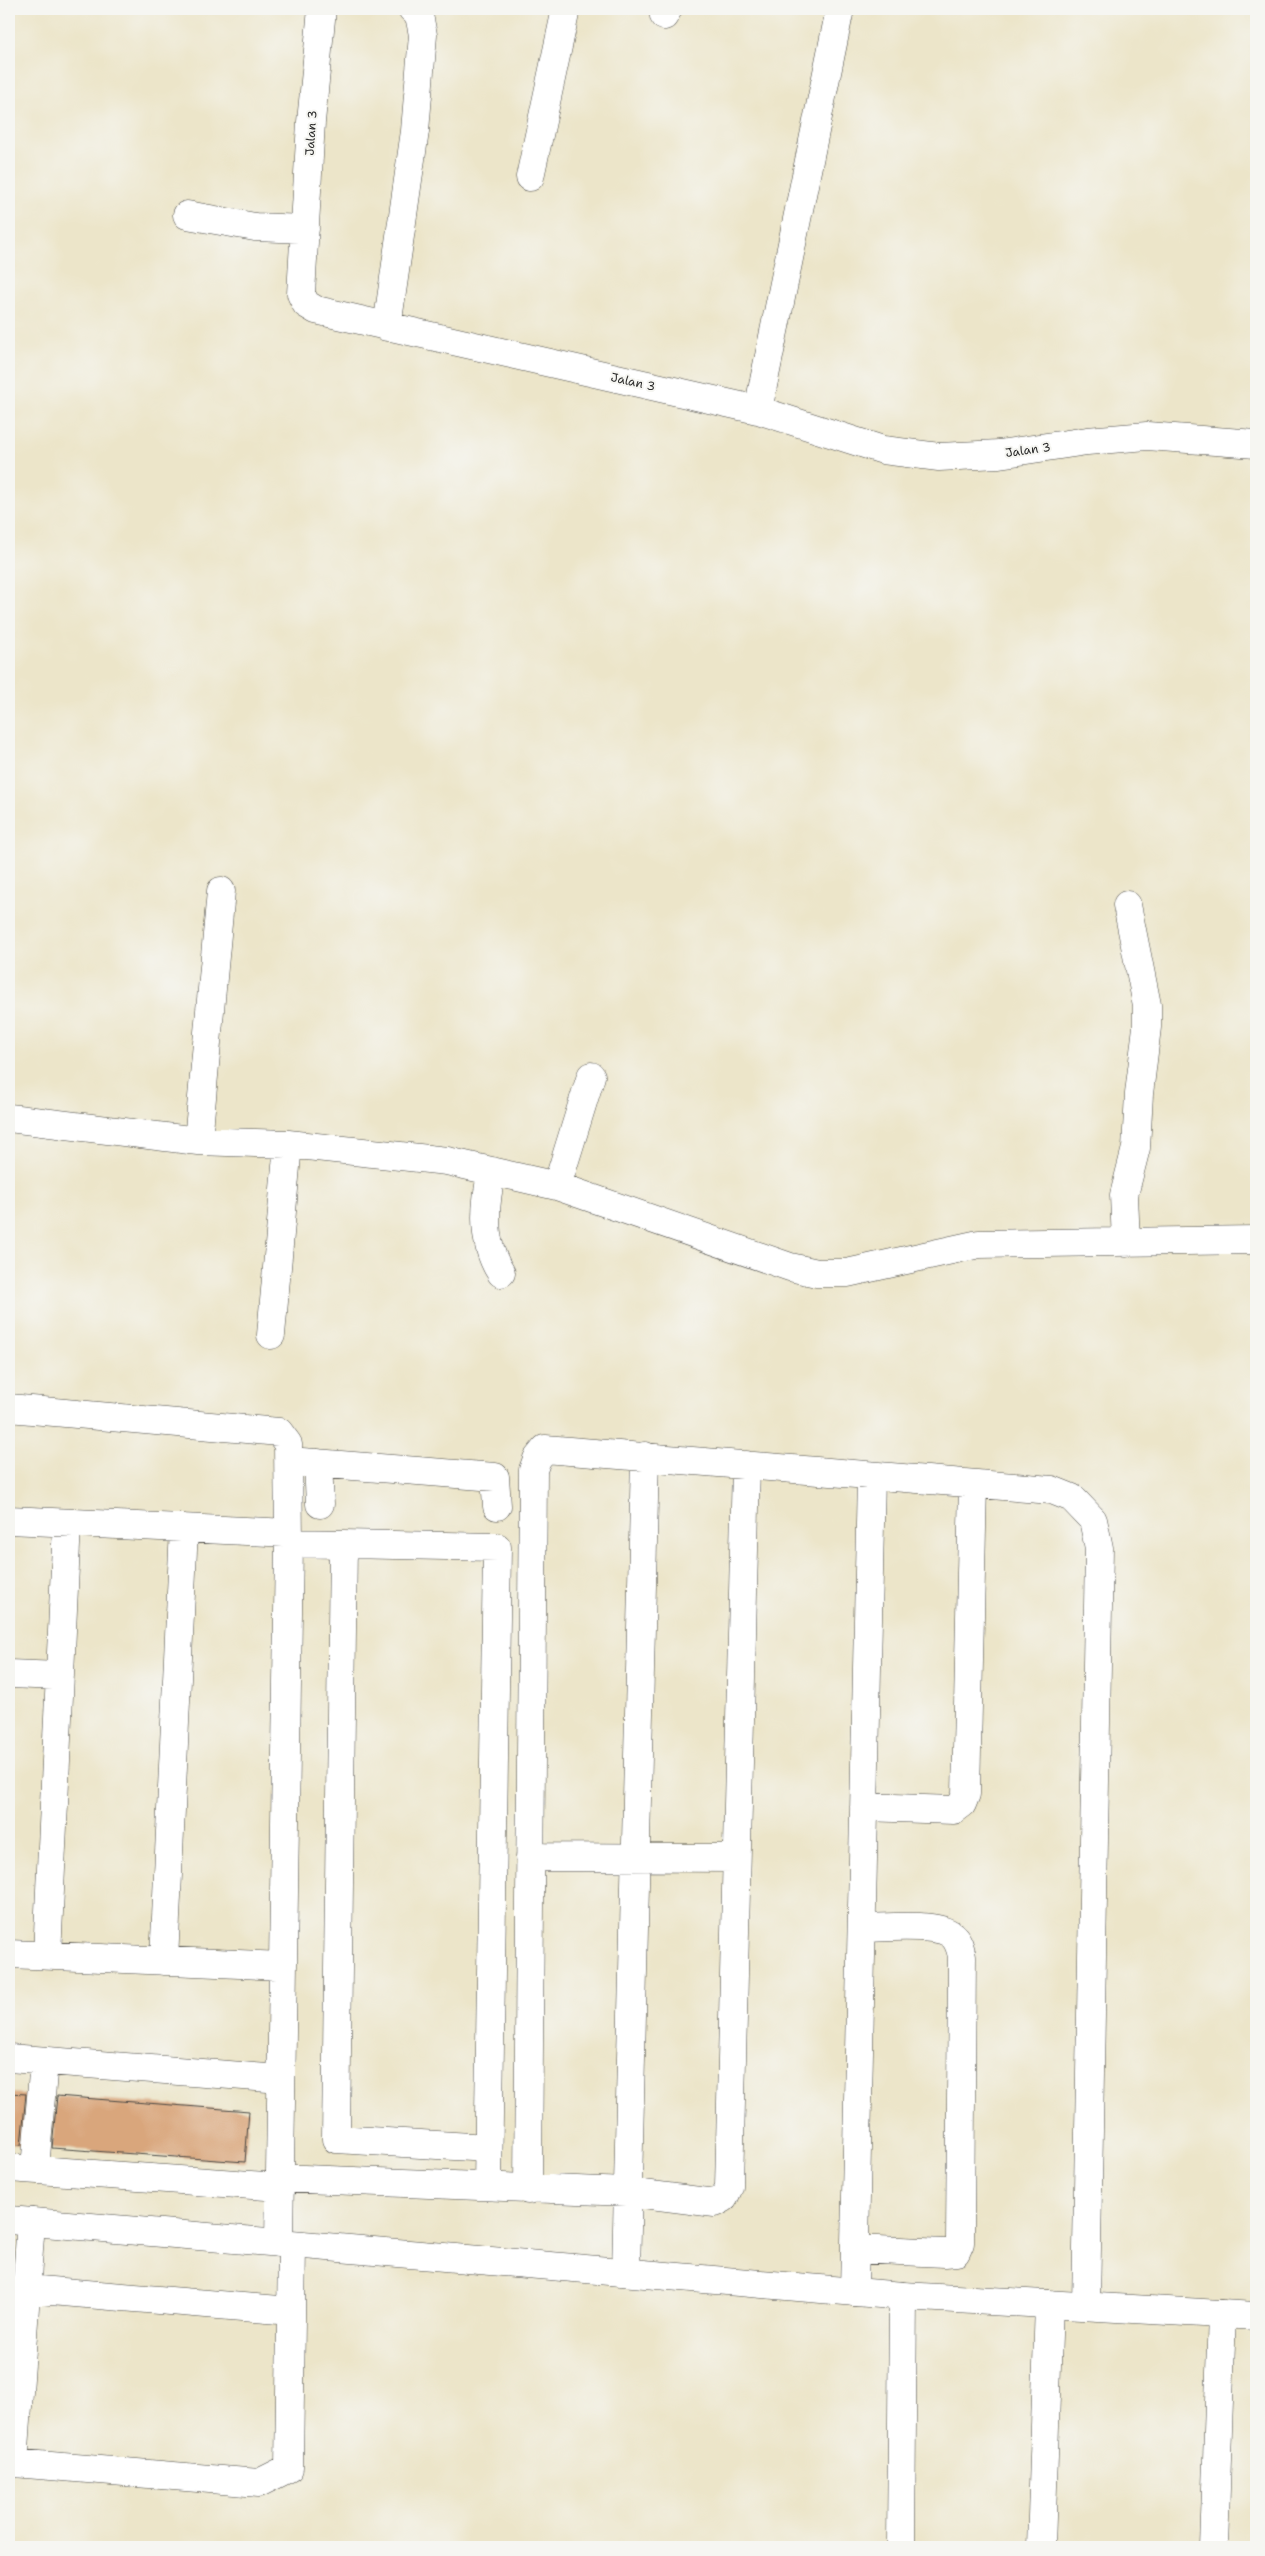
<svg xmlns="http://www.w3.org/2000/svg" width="1265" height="2556" viewBox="0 0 1265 2556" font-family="'Shantell Sans',sans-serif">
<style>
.building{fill:#d9a67c}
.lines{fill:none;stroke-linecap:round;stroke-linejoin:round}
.minor-casing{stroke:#484743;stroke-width:29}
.major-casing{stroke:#484743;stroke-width:29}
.minor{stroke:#fff;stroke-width:28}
.major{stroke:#fff;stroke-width:28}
.labels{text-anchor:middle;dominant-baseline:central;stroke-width:4;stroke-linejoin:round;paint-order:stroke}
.street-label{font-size:12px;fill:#2b2b2b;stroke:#f6f6f2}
</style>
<rect width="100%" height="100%" fill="#f6f6f2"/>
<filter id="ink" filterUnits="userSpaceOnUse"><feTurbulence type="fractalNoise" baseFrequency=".02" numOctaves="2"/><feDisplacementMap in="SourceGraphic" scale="10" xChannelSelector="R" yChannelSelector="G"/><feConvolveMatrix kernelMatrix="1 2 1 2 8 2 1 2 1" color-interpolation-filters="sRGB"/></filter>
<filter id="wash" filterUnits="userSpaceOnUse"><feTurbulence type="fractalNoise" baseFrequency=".0096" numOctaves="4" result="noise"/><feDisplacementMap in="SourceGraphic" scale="20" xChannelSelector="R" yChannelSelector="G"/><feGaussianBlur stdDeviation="1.12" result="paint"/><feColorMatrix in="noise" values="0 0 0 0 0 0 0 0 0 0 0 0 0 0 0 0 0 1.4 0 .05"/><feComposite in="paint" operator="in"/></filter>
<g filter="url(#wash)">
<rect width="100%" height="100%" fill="#ece5c9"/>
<g id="blocks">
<path class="building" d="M 9,2093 L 26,2094 L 21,2145 L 9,2144 Z
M 57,2096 L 249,2111 L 245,2162 L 52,2148 Z"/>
</g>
</g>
<g filter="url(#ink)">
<use href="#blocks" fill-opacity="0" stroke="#484743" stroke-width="1"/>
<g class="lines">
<g class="minor-casing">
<path id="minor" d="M 322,9 L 311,122 L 301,294 L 306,304 L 316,310 L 758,410 L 883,450 L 939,457 L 999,454 L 1087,441 L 1147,436 L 1256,444
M 664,16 L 668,9
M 530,177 L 566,9
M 187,215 L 255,227 L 305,229
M 387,327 L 415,131 L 423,35 L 419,15 L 412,9
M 758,410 L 840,9
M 9,1118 L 198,1141 L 288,1144 L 447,1161 L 557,1186 L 790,1267 L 817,1273 L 847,1273 L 979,1244 L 1256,1240
M 198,1141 L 221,891
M 492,1171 C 484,1205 481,1243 501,1273
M 557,1186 L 591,1076
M 1126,1243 L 1124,1195 L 1136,1148 L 1139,1094 L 1147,1027 L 1147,1005 L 1127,905
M 271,1335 L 288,1144
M 9,1408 L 279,1432 L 288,1444 L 289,1543 L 279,2243
M 289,1461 L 495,1477 L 497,1506
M 318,1463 L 320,1504
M 9,1520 L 289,1533
M 289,1543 L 343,1544
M 9,1674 L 60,1676
M 864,1807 L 954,1810 L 962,1804 L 966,1794 L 973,1484
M 530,1857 L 736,1858
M 9,1954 L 283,1966
M 47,1955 L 67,1523
M 164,1961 L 184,1528
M 9,2058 L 281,2079
M 488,2148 L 336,2139 L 343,1544 L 497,1547 L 488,2186
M 9,2168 L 280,2187
M 35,2169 L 44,2061
M 279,2178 L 627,2192 L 715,2203 L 724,2198 L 729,2187 L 746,1465
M 528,2190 L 533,1470 L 537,1459 L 545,1449 L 1052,1490 L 1072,1498 L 1093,1520 L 1099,1548 L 1086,2306
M 31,2222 L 14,2463 L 259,2483 L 289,2468 L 292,2245
M 855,2249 L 945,2253 L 956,2252 L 960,2243 L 962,1956 C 960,1948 959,1941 952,1935 C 936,1922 883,1928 862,1928
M 626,2272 L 645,1456
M 27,2289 L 291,2311
M 854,2292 L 871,1476
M 901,2547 L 903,2296
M 1041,2547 L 1049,2304
M 1214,2547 L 1222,2314"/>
</g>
<g class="major-casing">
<path id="major" d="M 9,2220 L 903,2296 L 1256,2316"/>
</g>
<use href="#minor" class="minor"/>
<use href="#major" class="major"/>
</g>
</g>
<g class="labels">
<g class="street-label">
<text transform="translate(311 133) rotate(-86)">Jalan 3</text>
<text transform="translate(633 382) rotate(13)">Jalan 3</text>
<text transform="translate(1028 450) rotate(-8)">Jalan 3</text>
</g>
</g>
<rect width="1265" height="2556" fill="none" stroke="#f6f6f2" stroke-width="30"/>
</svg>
